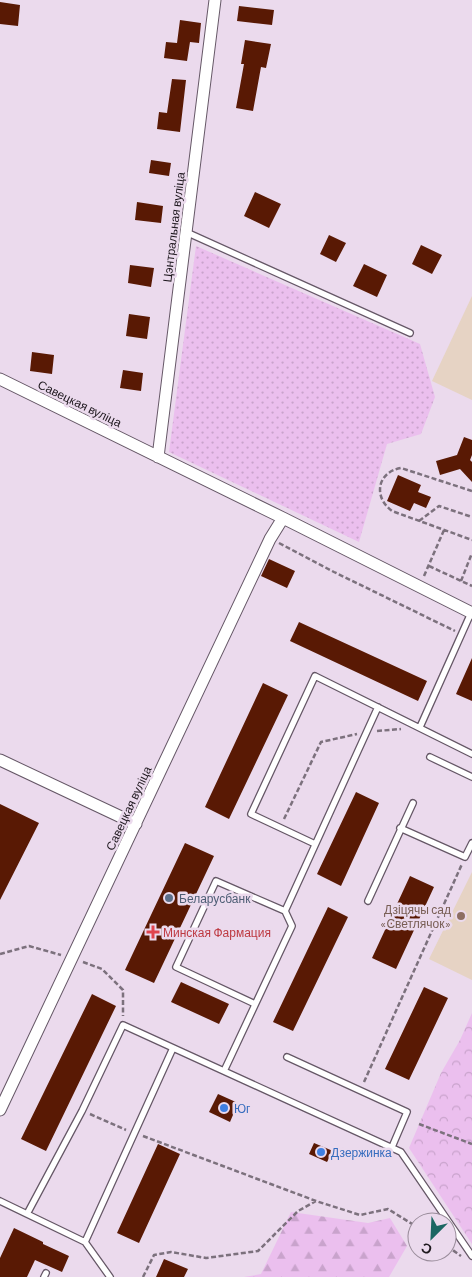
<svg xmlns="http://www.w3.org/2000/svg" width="472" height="1277" viewBox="0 0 472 1277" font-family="Barlow,sans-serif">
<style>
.education{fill:#e6d3c4}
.grass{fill:url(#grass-dots)}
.forest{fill:url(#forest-firs)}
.park{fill:url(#park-crowns)}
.building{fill:#591904}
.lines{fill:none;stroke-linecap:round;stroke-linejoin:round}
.lane-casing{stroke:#655766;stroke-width:8}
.street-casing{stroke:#655766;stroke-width:13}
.path{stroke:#7c717d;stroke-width:2.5;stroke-dasharray:5 2.5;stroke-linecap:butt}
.lane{stroke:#fff;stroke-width:5.5}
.street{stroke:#fff;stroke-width:11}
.service-dot{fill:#5c6f8a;stroke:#ebdaed;stroke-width:2}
.education-dot{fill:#8d6e63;stroke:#ebdaed;stroke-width:2}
.health-dot{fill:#e0444e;stroke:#ebdaed;stroke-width:2}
.shop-dot{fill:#3f7fe0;stroke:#ebdaed;stroke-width:2}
.labels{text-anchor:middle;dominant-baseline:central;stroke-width:5;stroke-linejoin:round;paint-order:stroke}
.street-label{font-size:12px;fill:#1e181e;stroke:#ebdaed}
.service-label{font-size:12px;fill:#4e5e75;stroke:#ebdaed;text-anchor:start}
.education-label{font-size:12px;fill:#785e54;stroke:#ebdaed;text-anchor:end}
.health-label{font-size:12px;fill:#be3a42;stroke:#ebdaed;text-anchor:start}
.shop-label{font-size:12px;fill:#366cbe;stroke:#ebdaed;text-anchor:start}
</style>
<defs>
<pattern id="grass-dots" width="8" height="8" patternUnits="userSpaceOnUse" patternTransform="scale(1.25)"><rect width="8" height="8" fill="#ebbfee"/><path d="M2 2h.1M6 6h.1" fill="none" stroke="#c9a3cc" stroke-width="1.8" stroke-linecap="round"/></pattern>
<pattern id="forest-firs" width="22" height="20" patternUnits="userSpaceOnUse" patternTransform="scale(1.25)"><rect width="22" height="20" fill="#ebbfee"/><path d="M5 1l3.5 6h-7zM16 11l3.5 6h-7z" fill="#c9a3cc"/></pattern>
<pattern id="park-crowns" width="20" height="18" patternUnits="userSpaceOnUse" patternTransform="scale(1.25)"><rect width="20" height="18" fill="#ebbfee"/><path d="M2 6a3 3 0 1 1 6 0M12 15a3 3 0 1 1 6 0" fill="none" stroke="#c9a3cc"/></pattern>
</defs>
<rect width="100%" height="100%" fill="#ebdaed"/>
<path class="education" d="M 472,296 L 472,400 L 432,381 Z
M 472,872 L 472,980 L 429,959 Z"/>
<path class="grass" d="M 196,246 L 420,344 L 435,397 L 421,434 L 387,444 L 359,542 L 169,452 Z"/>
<path class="forest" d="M 291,1212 L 368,1223 L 390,1218 L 407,1246 L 389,1277 L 244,1277 L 261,1274 Z"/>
<path class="park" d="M 472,1013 L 472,1244 L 409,1148 L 441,1073 L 460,1040 Z"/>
<path class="building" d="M 0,2 L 20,5 L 18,26 L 0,24 Z
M 239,6 L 274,10 L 272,25 L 237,21 Z
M 180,20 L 201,23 L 199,43 L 190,42 L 187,61 L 164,58 L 166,42 L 177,43 Z
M 245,40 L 271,44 L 266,68 L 261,67 L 253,111 L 236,108 L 244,64 L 241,64 Z
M 172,79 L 186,80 L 180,132 L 157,129 L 159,112 L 167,113 Z
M 151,160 L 171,163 L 169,176 L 149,173 Z
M 255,192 L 281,204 L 269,228 L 244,216 Z
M 137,202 L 163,206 L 161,223 L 135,220 Z
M 329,235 L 346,243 L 336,262 L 320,254 Z
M 421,245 L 442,255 L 432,274 L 412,264 Z
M 364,264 L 387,275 L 377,297 L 353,286 Z
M 130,265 L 154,268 L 151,287 L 128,283 Z
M 129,314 L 150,317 L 147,339 L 126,336 Z
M 32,352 L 54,355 L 52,374 L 30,371 Z
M 123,370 L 143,373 L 141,391 L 120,388 Z
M 464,437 L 472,440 L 472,455 L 470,460 L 472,462 L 472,482 L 460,469 L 440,475 L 436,461 L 457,455 Z
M 398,475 L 421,485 L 418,492 L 431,497 L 426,508 L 414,503 L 410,511 L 387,501 Z
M 269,559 L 295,571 L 287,588 L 261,576 Z
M 299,622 L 427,681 L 418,701 L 290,641 Z
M 472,658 L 472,701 L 456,694 Z
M 263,683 L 288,695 L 229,819 L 205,807 Z
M 356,792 L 379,803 L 341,886 L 317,874 Z
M 0,804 L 39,823 L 0,900 Z
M 185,843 L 214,856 L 154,983 L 125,970 Z
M 410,876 L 434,887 L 396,969 L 372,958 Z
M 328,907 L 348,917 L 293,1031 L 273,1022 Z
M 181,982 L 229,1004 L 219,1024 L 171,1002 Z
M 424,987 L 448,998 L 409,1080 L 385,1069 Z
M 92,994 L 116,1006 L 46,1151 L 21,1139 Z
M 218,1094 L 238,1103 L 230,1122 L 209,1112 Z
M 314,1143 L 333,1151 L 327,1162 L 309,1154 Z
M 158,1144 L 180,1154 L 139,1243 L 117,1233 Z
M 14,1228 L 43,1242 L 43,1244 L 69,1256 L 62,1272 L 35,1260 L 27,1277 L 0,1277 L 0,1258 Z
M 164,1259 L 188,1269 L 184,1277 L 156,1277 Z"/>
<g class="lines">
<g class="lane-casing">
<path id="lane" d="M 186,232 L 410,333
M 420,727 L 471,613
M 430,757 L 472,777
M 400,828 L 465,857 L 472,843
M 315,844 L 251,814 L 315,676 L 472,754
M 368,901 L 413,803
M 255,1004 L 176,967 L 216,881 L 285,911
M 287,1057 L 407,1112 L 392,1147
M 224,1071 L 292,926 L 285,911 L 378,707
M 0,1201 L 85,1242 L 110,1277
M 27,1214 L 82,1111 L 123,1025 L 401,1152 L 472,1256
M 85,1242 L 173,1048
M 44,1277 L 46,1273"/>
</g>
<g class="street-casing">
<path id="street" d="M 0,379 L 283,518
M 158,457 L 215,0
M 0,760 L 136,824
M 0,1110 L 270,539 L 283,518 L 472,613"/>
</g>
<path class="path" d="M 472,491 L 401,468 C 377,472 373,497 392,511 L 472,540
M 419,521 L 439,506 L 472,517
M 279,543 L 334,572 L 455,631
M 429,566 L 472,586
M 424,576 L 444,530
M 461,581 L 472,553
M 377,731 L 401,729
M 284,819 L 321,742 L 357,734
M 0,954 L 29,946 L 61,955
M 83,962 L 102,969 L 123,990 L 123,1016
M 364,1082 L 462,864
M 90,1114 L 126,1130
M 419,1124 L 472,1144
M 143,1136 L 316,1201 L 360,1215 L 388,1209 L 417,1227
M 447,1246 L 461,1256
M 143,1277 L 154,1255 L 171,1252 L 206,1258 L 258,1251 L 298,1211 L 316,1201"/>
<use href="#lane" class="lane"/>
<use href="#street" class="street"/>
</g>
<circle class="service-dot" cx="169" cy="898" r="5"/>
<circle class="education-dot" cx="461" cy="916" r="5"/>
<path class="health-dot" d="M150.5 924.5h5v5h5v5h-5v5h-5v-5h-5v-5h5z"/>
<g class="shop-dot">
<circle cx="224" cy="1108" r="5"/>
<circle cx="321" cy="1152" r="5"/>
</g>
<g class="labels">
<g class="street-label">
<text transform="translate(173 227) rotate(-83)">Цэнтральная вуліца</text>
<text transform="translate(80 403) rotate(26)">Савецкая вуліца</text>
<text transform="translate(128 808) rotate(-65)">Савецкая вуліца</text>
</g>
<g class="service-label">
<text x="179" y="898">Беларусбанк</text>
</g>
<g class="education-label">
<text x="451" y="909">Дзіцячы сад<tspan x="451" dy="14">«Светлячок»</tspan></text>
</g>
<g class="health-label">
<text x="163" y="932">Минская Фармация</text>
</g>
<g class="shop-label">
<text x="234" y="1108">Юг</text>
<text x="331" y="1152">Дзержинка</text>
</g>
</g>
<g transform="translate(432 1237) rotate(204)"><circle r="24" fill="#ebdaed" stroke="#998c9a"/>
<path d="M0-4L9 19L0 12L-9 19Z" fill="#1b6763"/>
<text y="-8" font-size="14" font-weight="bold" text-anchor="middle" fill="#1e181e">С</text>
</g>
</svg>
